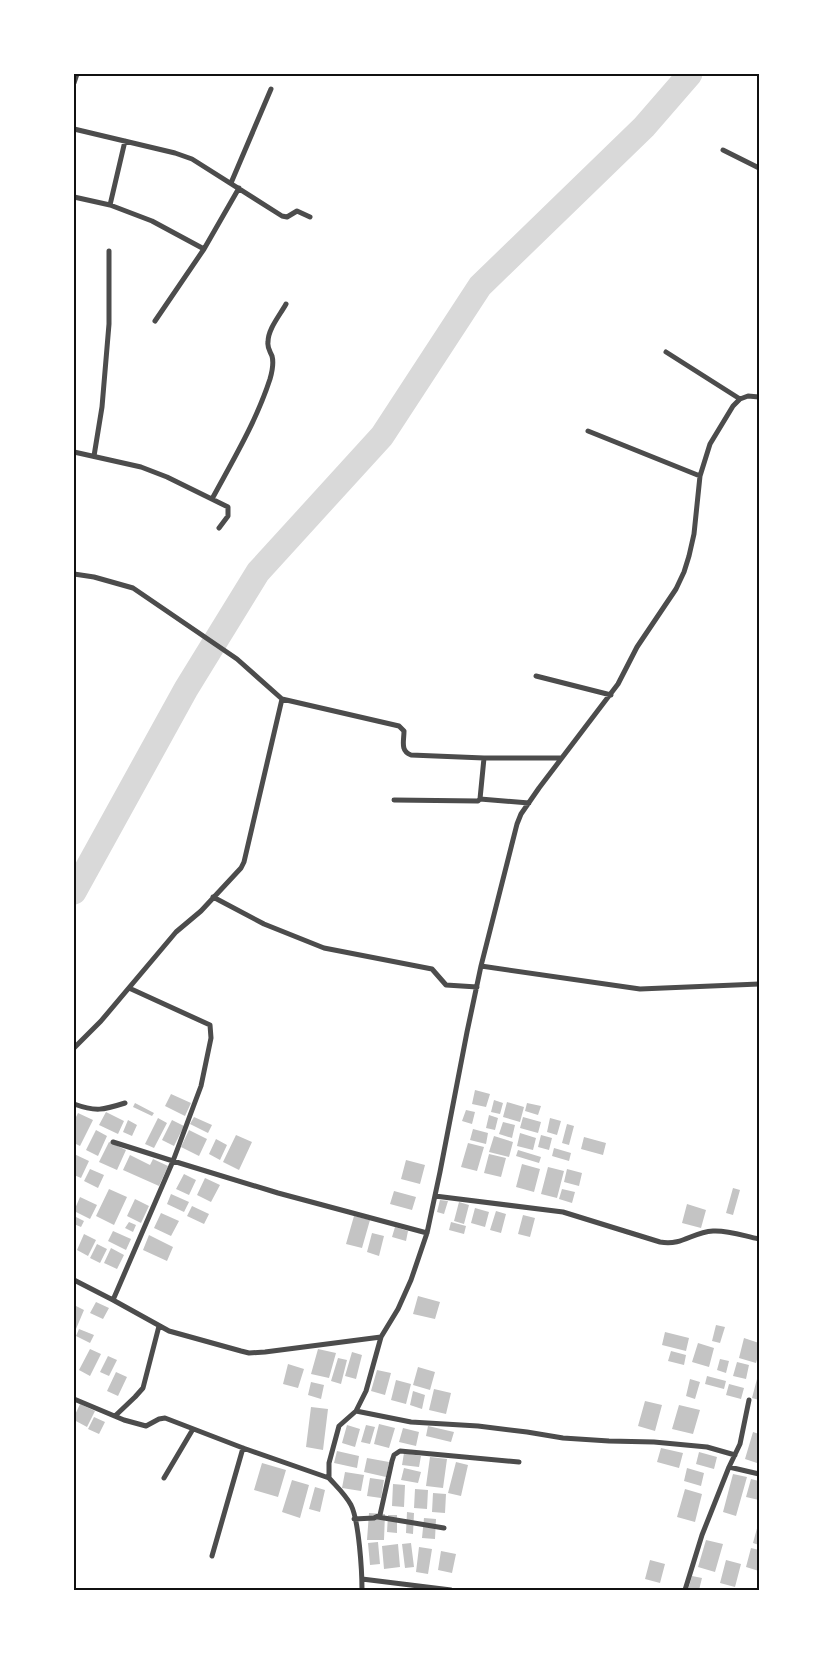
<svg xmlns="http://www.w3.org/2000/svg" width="833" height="1664" viewBox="0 0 833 1664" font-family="Signika,sans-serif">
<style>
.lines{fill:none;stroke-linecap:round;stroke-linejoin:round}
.river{stroke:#d9d9d9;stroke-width:25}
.building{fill:#c4c4c4}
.minor{stroke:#4c4c4c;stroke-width:5}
.neatline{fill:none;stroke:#111;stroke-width:2}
</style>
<rect width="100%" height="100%" fill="#fff"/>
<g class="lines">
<path class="river" d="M 74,892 L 186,689 L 258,572 L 382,436 L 480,286 L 644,127 L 690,74"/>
</g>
<path class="building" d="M 475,1090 L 490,1094 L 486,1107 L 472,1104 Z
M 171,1094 L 191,1103 L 185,1116 L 165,1106 Z
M 494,1100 L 503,1103 L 500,1114 L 491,1112 Z
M 507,1102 L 524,1107 L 520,1122 L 503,1117 Z
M 135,1103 L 154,1113 L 152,1116 L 133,1107 Z
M 527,1103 L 541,1106 L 538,1115 L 525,1111 Z
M 466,1110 L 475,1112 L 472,1124 L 462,1121 Z
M 106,1112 L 124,1121 L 118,1134 L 99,1125 Z
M 78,1113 L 93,1120 L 80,1146 L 74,1143 L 74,1121 Z
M 489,1115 L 498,1118 L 495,1130 L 486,1128 Z
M 194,1117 L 212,1125 L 208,1133 L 190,1124 Z
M 523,1117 L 541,1122 L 538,1133 L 520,1128 Z
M 158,1118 L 167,1123 L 154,1148 L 145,1144 Z
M 550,1118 L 561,1121 L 557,1135 L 547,1132 Z
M 128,1120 L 137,1125 L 132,1136 L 123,1132 Z
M 172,1120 L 184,1126 L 174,1146 L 162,1140 Z
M 503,1122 L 515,1125 L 512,1138 L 499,1134 Z
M 567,1124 L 574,1126 L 569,1145 L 562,1143 Z
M 473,1129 L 488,1133 L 486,1144 L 470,1140 Z
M 96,1130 L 107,1136 L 98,1156 L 86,1150 Z
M 189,1130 L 207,1139 L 199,1156 L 181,1147 Z
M 520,1133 L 536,1138 L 533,1150 L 517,1146 Z
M 236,1135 L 252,1142 L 239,1170 L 223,1162 Z
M 541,1135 L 552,1138 L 549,1150 L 538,1147 Z
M 494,1136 L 513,1142 L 509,1157 L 489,1152 Z
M 584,1137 L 606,1143 L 603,1155 L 581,1149 Z
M 216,1139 L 227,1145 L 220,1160 L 209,1154 Z
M 109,1142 L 126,1150 L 117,1170 L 99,1162 Z
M 468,1143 L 484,1147 L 477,1171 L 461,1167 Z
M 554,1148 L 571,1153 L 569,1161 L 552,1156 Z
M 518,1150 L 541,1157 L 539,1163 L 516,1156 Z
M 74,1154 L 89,1161 L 81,1178 L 74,1175 Z
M 489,1154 L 506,1158 L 501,1177 L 484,1173 Z
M 130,1155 L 150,1165 L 153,1159 L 168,1166 L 159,1186 L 123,1170 Z
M 406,1160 L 425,1165 L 420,1184 L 401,1179 Z
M 522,1164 L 540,1169 L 534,1192 L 516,1187 Z
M 548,1167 L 564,1171 L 557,1198 L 541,1194 Z
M 90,1169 L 104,1175 L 98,1188 L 84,1181 Z
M 567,1169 L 582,1173 L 579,1186 L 564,1182 Z
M 184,1174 L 196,1180 L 189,1195 L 176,1189 Z
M 205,1178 L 220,1185 L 211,1202 L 197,1195 Z
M 733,1188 L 740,1190 L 733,1215 L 726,1213 Z
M 109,1189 L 127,1197 L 114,1225 L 96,1216 Z
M 562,1189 L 575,1192 L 572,1203 L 559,1199 Z
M 394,1191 L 416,1197 L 412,1210 L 390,1204 Z
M 171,1194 L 189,1202 L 184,1212 L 167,1204 Z
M 80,1197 L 97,1205 L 90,1219 L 74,1211 Z
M 135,1199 L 149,1206 L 141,1223 L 127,1216 Z
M 440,1200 L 448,1201 L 444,1214 L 437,1212 Z
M 459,1202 L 469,1205 L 464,1224 L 454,1221 Z
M 687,1204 L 706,1210 L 701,1228 L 682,1223 Z
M 192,1206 L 209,1214 L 204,1224 L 187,1216 Z
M 475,1208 L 489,1212 L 485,1227 L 471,1223 Z
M 496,1211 L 506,1214 L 501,1233 L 490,1230 Z
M 161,1213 L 179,1221 L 171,1236 L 154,1228 Z
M 523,1215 L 535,1218 L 530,1237 L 518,1234 Z
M 74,1216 L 84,1221 L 81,1227 L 74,1224 Z
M 354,1216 L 370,1220 L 362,1248 L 346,1244 Z
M 129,1222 L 136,1225 L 133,1232 L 125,1228 Z
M 451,1222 L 466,1226 L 464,1234 L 449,1230 Z
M 395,1227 L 408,1231 L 406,1241 L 392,1237 Z
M 113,1231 L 131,1239 L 126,1250 L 108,1241 Z
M 372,1233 L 384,1236 L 379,1256 L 367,1252 Z
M 84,1234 L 96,1240 L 88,1256 L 77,1250 Z
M 149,1235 L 173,1247 L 167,1261 L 143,1250 Z
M 97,1244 L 107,1249 L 100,1263 L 90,1258 Z
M 111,1248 L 124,1255 L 117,1269 L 104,1263 Z
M 418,1296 L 440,1302 L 435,1319 L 413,1314 Z
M 96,1302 L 109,1308 L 103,1319 L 90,1313 Z
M 74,1305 L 84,1310 L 76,1329 L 74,1328 Z
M 716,1325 L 725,1327 L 720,1343 L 712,1341 Z
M 79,1329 L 94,1335 L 90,1343 L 76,1336 Z
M 665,1332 L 689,1338 L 686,1351 L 662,1345 Z
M 744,1338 L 759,1343 L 759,1352 L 756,1363 L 739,1358 Z
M 698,1343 L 714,1348 L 709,1367 L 692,1362 Z
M 90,1349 L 101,1354 L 90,1376 L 79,1370 Z
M 318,1349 L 336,1353 L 329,1378 L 311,1374 Z
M 671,1351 L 686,1355 L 684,1365 L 668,1361 Z
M 352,1352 L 362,1355 L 356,1379 L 345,1376 Z
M 108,1356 L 117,1360 L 109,1376 L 100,1372 Z
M 338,1358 L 347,1360 L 341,1384 L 331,1381 Z
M 720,1359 L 729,1361 L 726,1373 L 717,1370 Z
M 737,1362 L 749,1365 L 746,1379 L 733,1376 Z
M 288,1364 L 304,1369 L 298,1388 L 283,1384 Z
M 418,1367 L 435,1372 L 430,1390 L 413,1385 Z
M 377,1370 L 391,1373 L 385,1395 L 371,1391 Z
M 116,1372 L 127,1377 L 118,1396 L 107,1391 Z
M 707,1376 L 726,1381 L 724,1389 L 705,1384 Z
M 690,1379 L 700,1382 L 695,1399 L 686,1396 Z
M 757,1379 L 759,1379 L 759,1400 L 752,1398 Z
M 396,1380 L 411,1384 L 406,1404 L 391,1400 Z
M 311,1382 L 324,1385 L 321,1399 L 308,1395 Z
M 729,1384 L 744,1388 L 741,1399 L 726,1395 Z
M 434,1389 L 451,1393 L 446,1414 L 429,1410 Z
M 413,1391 L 425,1395 L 422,1409 L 410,1405 Z
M 645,1401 L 662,1405 L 655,1431 L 638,1426 Z
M 80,1404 L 95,1411 L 87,1427 L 74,1420 L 74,1417 Z
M 679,1405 L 700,1410 L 693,1434 L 672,1429 Z
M 311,1407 L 328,1409 L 323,1450 L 306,1447 Z
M 94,1417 L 105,1422 L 99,1434 L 88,1429 Z
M 379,1424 L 395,1428 L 389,1448 L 374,1444 Z
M 347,1425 L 360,1429 L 355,1447 L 342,1443 Z
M 366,1425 L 375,1427 L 370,1444 L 361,1442 Z
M 428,1426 L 454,1432 L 451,1442 L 426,1436 Z
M 403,1428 L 419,1432 L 416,1446 L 399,1442 Z
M 753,1432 L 759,1434 L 759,1456 L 757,1463 L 745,1459 Z
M 661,1448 L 683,1453 L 679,1468 L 657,1462 Z
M 337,1451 L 359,1456 L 357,1468 L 334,1463 Z
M 699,1452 L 717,1457 L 714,1469 L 696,1464 Z
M 404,1453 L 421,1456 L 419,1467 L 402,1465 Z
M 430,1457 L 447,1459 L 443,1488 L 426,1486 Z
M 367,1458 L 389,1462 L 386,1477 L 364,1472 Z
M 456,1462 L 468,1465 L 461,1496 L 448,1493 Z
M 262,1463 L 286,1470 L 278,1497 L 254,1490 Z
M 404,1468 L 421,1472 L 418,1483 L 401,1480 Z
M 687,1468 L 704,1473 L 701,1486 L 684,1481 Z
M 345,1472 L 364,1475 L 361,1491 L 342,1488 Z
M 733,1474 L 747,1477 L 736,1516 L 723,1512 Z
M 370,1478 L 384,1480 L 381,1498 L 367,1496 Z
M 751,1479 L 759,1481 L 759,1500 L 746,1497 Z
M 292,1480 L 309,1485 L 300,1518 L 282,1512 Z
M 393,1484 L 405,1485 L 404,1507 L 392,1506 Z
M 315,1487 L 325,1490 L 320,1512 L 309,1509 Z
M 415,1489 L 428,1490 L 427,1509 L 414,1508 Z
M 685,1489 L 702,1494 L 695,1522 L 677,1517 Z
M 433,1493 L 446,1494 L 445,1513 L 432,1512 Z
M 407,1512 L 414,1513 L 413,1534 L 406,1533 Z
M 369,1513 L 385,1514 L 384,1540 L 367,1540 Z
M 388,1515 L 397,1515 L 397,1533 L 387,1532 Z
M 424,1518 L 436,1519 L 435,1539 L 422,1538 Z
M 759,1521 L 759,1545 L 753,1543 Z
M 706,1540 L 723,1544 L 715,1572 L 698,1567 Z
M 378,1542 L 380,1564 L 370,1565 L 368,1543 Z
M 411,1543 L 414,1567 L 405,1568 L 402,1544 Z
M 398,1544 L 400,1567 L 384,1569 L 382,1546 Z
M 419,1547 L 432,1549 L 428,1574 L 416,1572 Z
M 751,1548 L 759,1550 L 759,1571 L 746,1567 Z
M 441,1551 L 456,1554 L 452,1573 L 438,1570 Z
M 650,1560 L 665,1564 L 660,1583 L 645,1579 Z
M 726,1560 L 741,1564 L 735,1587 L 720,1583 Z
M 692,1576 L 702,1578 L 699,1590 L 688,1590 Z"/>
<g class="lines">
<path class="minor" d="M 74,83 L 77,74
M 74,129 L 175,153 L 192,159 L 282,216 L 287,217 L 297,211 L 310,217
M 723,150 L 759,168
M 231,183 L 271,89
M 74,197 L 110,205 L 152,221 L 204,249
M 110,205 L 125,141
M 155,321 L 204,249 L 239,188
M 666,352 L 740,399
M 588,431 L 700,476
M 74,452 L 141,467 L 167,477 L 228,507 L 228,516 L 219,528
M 94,456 L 102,407 L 109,324 L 109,251
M 212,499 C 233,460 256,422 270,379 C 272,372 274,363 272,356 C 270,351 267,348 268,342 C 268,329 280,315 286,304
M 74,574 L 94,577 L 133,588 L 237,659 L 282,699 L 399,726 L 404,731 C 404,741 400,751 411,755 L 484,758 L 561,758
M 536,676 L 611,695
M 480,799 L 529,803
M 394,800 L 478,801 L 480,799 L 484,758
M 213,897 L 264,924 L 324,948 L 432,969 L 446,985 L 477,987
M 481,966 L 640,989 L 759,984
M 74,1048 L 101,1021 L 176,932 L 201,911 L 241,868 L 244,862 L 282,699
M 74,1104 C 96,1112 103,1110 125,1103
M 113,1142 L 173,1161 L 201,1086 L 211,1038 L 210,1025 L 129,988
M 435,1196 L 563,1212 L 660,1242 C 683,1246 692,1232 713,1231 C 728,1230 744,1236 759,1239
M 74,1280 L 113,1300 L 169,1331 L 241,1351 L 249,1353 L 265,1352 L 381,1337
M 113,1300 L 173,1161 L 278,1193 L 427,1233
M 74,1399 L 124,1420 L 146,1426 L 159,1419 L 165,1418 L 243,1448 L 329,1478
M 356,1411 L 411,1422 L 478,1426 L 527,1432 L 563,1438 L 609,1441 L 654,1442 L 707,1447 L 735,1455
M 115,1416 L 135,1397 L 143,1388 L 159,1326
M 729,1467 L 759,1474
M 164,1478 L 193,1429
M 378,1517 L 444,1528
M 354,1519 L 374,1518 L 380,1515 L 392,1461 L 394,1455 L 400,1451 L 519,1462
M 212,1556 L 243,1448
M 362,1579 L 451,1590
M 362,1590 C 362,1571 359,1521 351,1505 C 345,1494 337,1487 329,1478 L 329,1463 L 339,1426 L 356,1411 L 366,1391 L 381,1337 L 398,1309 L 411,1280 L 427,1233 L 440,1172 L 467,1032 L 481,966 L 517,824 L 521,814 L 539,788 L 618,684 L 637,647 L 676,589 L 684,572 L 689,556 L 694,534 L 700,476 L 710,444 L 733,406 L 740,399 L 748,396 L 759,397
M 685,1590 L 702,1535 L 729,1467 L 740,1444 L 749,1400"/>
</g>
<rect width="833" height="1664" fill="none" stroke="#ffffff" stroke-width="150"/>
<rect x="75" y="75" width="683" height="1514" class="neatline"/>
</svg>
